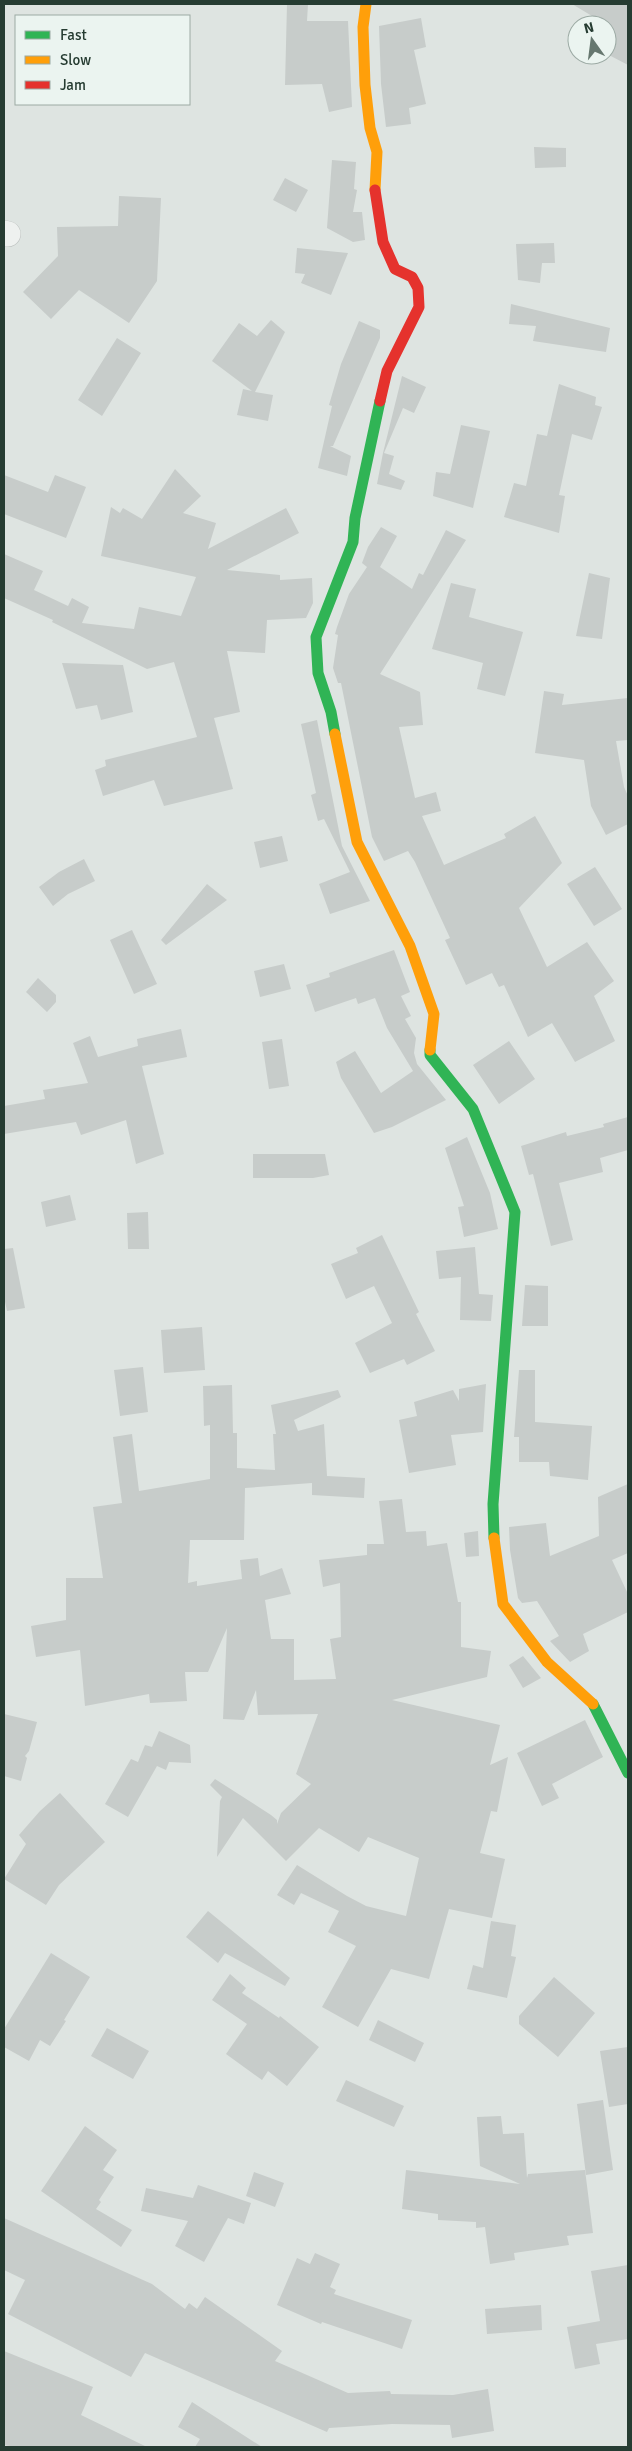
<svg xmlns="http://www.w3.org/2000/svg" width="632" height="2451" viewBox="0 0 632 2451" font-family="Signika,sans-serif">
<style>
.building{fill:#c7ccca}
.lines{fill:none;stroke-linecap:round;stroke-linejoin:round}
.street-casing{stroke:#bec2c0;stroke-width:26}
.street{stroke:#eef1ef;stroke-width:25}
.fast{stroke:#30b455;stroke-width:11}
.slow{stroke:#ff9f0a;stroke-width:11}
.jam{stroke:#e5322d;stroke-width:11}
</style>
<rect width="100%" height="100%" fill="#dee4e1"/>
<path class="building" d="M 287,4 L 308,4 L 307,21 L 348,21 L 352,107 L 329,112 L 322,84 L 285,85 Z
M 572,4 L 628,4 L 628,65 L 607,54 L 607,25 Z
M 421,18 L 426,47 L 414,50 L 426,104 L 409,108 L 411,124 L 386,127 L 381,84 L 379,26 Z
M 534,147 L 566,148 L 566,167 L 535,168 Z
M 332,160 L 356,162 L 354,189 L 357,190 L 353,212 L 362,212 L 365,240 L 353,242 L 327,228 Z
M 285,178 L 308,190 L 296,212 L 273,200 Z
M 119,196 L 161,198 L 157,281 L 129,323 L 79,290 L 51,319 L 23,292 L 58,256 L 57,227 L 118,226 Z
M 554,243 L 555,263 L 542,263 L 540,283 L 518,280 L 516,244 Z
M 297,248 L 348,253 L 331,295 L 301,283 L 305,274 L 295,273 Z
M 511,304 L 610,328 L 606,352 L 533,341 L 536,326 L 509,324 Z
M 271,320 L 285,332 L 255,392 L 273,395 L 268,421 L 237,415 L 243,389 L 252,391 L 212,361 L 239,323 L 257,336 Z
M 359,321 L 380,330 L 380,338 L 333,446 L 330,446 L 351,456 L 347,476 L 318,468 L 332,406 L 329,405 L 341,364 Z
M 117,338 L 141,353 L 102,416 L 78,400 Z
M 402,376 L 426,387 L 414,413 L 403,408 L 384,453 L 394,456 L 389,474 L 405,481 L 401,490 L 377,484 L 383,453 Z
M 559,384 L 596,397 L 595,405 L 602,407 L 592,440 L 572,434 L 559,495 L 565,496 L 559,533 L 504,517 L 514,483 L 526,486 L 537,434 L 547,436 Z
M 461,425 L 490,431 L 473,508 L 433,496 L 436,472 L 450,474 Z
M 175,469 L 201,496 L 183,513 L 216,523 L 208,549 L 286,508 L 299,533 L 227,570 L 280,575 L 280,580 L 312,578 L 313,603 L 306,618 L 267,620 L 265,653 L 227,651 L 240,712 L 214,718 L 233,789 L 164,806 L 154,780 L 103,796 L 95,770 L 106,766 L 105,760 L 197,737 L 174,662 L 147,669 L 52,622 L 53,620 L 4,598 L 4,554 L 43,571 L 34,590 L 68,606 L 72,598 L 89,607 L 82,623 L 134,629 L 139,607 L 181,616 L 196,577 L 101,556 L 111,507 L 120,513 L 123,508 L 142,519 Z
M 4,475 L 48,492 L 55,475 L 86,487 L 66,538 L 4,514 Z
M 381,527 L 397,536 L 380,567 L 412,589 L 419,573 L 423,575 L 446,530 L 466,540 L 380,674 L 420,692 L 423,725 L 399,727 L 415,798 L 436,792 L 441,811 L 422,816 L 444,865 L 506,838 L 504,834 L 535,816 L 562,863 L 519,908 L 547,967 L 587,942 L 614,981 L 594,996 L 615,1041 L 575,1062 L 552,1023 L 528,1037 L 504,985 L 499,987 L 492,973 L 466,985 L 445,940 L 450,938 L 415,862 L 408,851 L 384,861 L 372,837 L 341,683 L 338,683 L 333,668 L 338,635 L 335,634 L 337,627 L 349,594 L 367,567 L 362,563 L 368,547 Z
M 589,573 L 610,578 L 602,639 L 576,636 Z
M 451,583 L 476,589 L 469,617 L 523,632 L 505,696 L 477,689 L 483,663 L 432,649 Z
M 62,663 L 123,665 L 133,712 L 101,720 L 97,705 L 76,709 Z
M 544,691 L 564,694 L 562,705 L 628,698 L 628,740 L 616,741 L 624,787 L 628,796 L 628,824 L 606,835 L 591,806 L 584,760 L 535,753 Z
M 317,720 L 342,846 L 370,901 L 330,914 L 319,884 L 350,872 L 324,819 L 318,821 L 311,795 L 316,793 L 301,724 Z
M 282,836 L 288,861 L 260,868 L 254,842 Z
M 84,859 L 95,881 L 68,894 L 53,906 L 39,887 L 59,872 Z
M 595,867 L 622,909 L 594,926 L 567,884 Z
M 207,884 L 227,900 L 166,945 L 161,940 Z
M 132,930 L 157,984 L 134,994 L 110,940 Z
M 394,950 L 410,992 L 401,996 L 411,1016 L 405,1019 L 416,1038 L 414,1053 L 417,1064 L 446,1100 L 392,1127 L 374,1133 L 341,1078 L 336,1062 L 355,1051 L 381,1093 L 413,1071 L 387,1028 L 375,998 L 358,1004 L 356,998 L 315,1012 L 306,985 L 330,977 L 329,973 Z
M 284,964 L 291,989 L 260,997 L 254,971 Z
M 38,978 L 56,995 L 56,1002 L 47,1012 L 26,992 Z
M 181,1029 L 187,1057 L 142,1066 L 164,1154 L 136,1164 L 126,1120 L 81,1135 L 76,1122 L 4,1134 L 4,1106 L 45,1099 L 43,1090 L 88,1083 L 73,1043 L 90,1036 L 98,1057 L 138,1046 L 137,1039 Z
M 282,1039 L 289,1086 L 269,1089 L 262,1042 Z
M 509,1041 L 535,1079 L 499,1104 L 473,1065 Z
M 628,1117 L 628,1150 L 600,1158 L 603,1172 L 559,1183 L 573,1240 L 551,1246 L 533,1174 L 529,1175 L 521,1146 L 566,1132 L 567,1136 L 604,1127 L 603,1124 Z
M 467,1137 L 490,1193 L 498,1229 L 464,1237 L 458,1207 L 464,1206 L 445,1148 Z
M 253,1154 L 325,1154 L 329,1175 L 313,1178 L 253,1178 Z
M 70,1195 L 76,1220 L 46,1227 L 41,1202 Z
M 148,1212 L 149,1249 L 128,1249 L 127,1213 Z
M 382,1235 L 419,1312 L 416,1314 L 435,1351 L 407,1365 L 404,1359 L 370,1373 L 355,1343 L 392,1323 L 374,1286 L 346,1299 L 331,1264 L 358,1253 L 356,1248 Z
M 475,1247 L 479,1294 L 493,1295 L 491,1321 L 460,1320 L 461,1277 L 439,1279 L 436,1251 Z
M 13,1248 L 25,1308 L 7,1311 L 4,1297 L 4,1249 Z
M 525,1285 L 548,1286 L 548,1326 L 522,1326 Z
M 202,1327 L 205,1370 L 164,1373 L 161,1330 Z
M 143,1367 L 148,1412 L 120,1416 L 114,1370 Z
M 519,1370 L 535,1370 L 535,1422 L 592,1426 L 588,1480 L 550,1476 L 549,1462 L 519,1462 L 519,1437 L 514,1437 Z
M 486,1384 L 483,1432 L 451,1435 L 456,1465 L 409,1473 L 399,1420 L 417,1416 L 414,1402 L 453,1390 L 459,1401 L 459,1389 Z
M 232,1385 L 233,1433 L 237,1433 L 237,1468 L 275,1470 L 273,1434 L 276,1434 L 271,1405 L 338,1390 L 341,1397 L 294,1420 L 298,1431 L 324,1424 L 327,1476 L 365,1478 L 364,1498 L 312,1495 L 312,1483 L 245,1488 L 244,1540 L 190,1540 L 188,1583 L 197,1581 L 197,1586 L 242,1579 L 240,1560 L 258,1558 L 260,1576 L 282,1568 L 291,1594 L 265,1600 L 271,1639 L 294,1639 L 294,1680 L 336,1679 L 330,1639 L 341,1637 L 340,1583 L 323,1587 L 319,1560 L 367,1555 L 367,1544 L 384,1544 L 379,1501 L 402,1499 L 406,1532 L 426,1531 L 427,1546 L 447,1543 L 458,1602 L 461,1602 L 461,1647 L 491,1651 L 487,1677 L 392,1700 L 500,1725 L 490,1765 L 508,1757 L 497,1812 L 491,1811 L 480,1853 L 505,1859 L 492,1918 L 449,1909 L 429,1979 L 391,1969 L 358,2027 L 322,2007 L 356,1946 L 328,1932 L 339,1911 L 301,1893 L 294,1905 L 277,1895 L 297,1865 L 347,1896 L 366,1906 L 406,1916 L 419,1858 L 368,1837 L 359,1852 L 319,1828 L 286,1861 L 243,1818 L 217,1857 L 220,1801 L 222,1797 L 210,1785 L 215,1779 L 271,1815 L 277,1820 L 277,1824 L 281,1813 L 311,1784 L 296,1774 L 318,1714 L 258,1715 L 256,1690 L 244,1720 L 223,1719 L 227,1628 L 208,1672 L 185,1672 L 187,1701 L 150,1703 L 149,1694 L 85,1706 L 80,1650 L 36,1657 L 31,1626 L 66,1620 L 66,1578 L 103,1578 L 93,1507 L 122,1503 L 113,1437 L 132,1434 L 139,1491 L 210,1479 L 210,1425 L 204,1426 L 203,1386 Z
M 628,1484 L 628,1553 L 612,1560 L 628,1594 L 628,1612 L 583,1634 L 589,1651 L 570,1662 L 550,1641 L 559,1636 L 537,1601 L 522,1603 L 518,1598 L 510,1550 L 509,1527 L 546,1523 L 550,1556 L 599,1536 L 598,1497 Z
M 478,1531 L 479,1556 L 466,1557 L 464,1533 Z
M 523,1656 L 541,1678 L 523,1688 L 509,1665 Z
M 4,1714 L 37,1722 L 29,1751 L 25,1756 L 27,1758 L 21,1781 L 4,1776 Z
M 585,1720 L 603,1757 L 552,1784 L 559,1798 L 542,1806 L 517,1753 Z
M 159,1731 L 190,1745 L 191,1763 L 169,1762 L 166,1770 L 157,1766 L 128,1817 L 105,1804 L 131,1759 L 138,1762 L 145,1745 L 152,1747 Z
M 60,1793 L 105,1842 L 59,1885 L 46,1905 L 4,1879 L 26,1844 L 19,1835 L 40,1811 Z
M 208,1911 L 290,1978 L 285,1986 L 225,1953 L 218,1963 L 186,1937 Z
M 491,1921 L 516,1925 L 511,1956 L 516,1957 L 507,1998 L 467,1989 L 473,1965 L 483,1968 Z
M 51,1953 L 90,1977 L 64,2020 L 66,2021 L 50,2046 L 40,2040 L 29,2061 L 4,2047 L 4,2029 Z
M 230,1974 L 246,1988 L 242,1993 L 279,2018 L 280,2016 L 319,2047 L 287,2086 L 268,2071 L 262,2080 L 226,2054 L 247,2024 L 212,2000 Z
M 554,1977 L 595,2013 L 558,2057 L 519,2024 L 519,2016 Z
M 378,2020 L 424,2043 L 415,2062 L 369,2040 Z
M 107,2028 L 149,2051 L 133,2079 L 91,2056 Z
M 628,2047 L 628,2104 L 609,2107 L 600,2051 Z
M 346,2080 L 404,2106 L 394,2127 L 336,2101 Z
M 603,2100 L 613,2170 L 586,2175 L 577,2104 Z
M 501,2116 L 503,2134 L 524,2133 L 527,2178 L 528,2174 L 585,2170 L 593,2233 L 567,2236 L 569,2245 L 514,2253 L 515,2260 L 490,2264 L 485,2227 L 476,2228 L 476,2222 L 438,2220 L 438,2214 L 402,2209 L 406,2170 L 520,2184 L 480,2166 L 477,2117 Z
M 85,2126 L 117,2150 L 103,2170 L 114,2177 L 99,2200 L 101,2202 L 96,2209 L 132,2230 L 121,2247 L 41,2191 Z
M 254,2172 L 284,2183 L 275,2207 L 246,2196 Z
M 198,2185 L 251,2203 L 244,2224 L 228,2218 L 204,2262 L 175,2246 L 188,2221 L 141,2211 L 146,2188 L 193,2198 Z
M 4,2218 L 152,2284 L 185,2309 L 189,2303 L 197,2309 L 205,2297 L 282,2351 L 275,2361 L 348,2393 L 390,2391 L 391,2394 L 453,2395 L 488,2389 L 494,2431 L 452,2438 L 450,2425 L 392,2424 L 329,2428 L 327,2432 L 145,2353 L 131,2377 L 8,2314 L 25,2280 L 4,2270 Z
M 315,2253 L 340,2264 L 330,2287 L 336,2290 L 334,2294 L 412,2320 L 402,2349 L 322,2322 L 321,2324 L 277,2305 L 297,2258 L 310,2264 Z
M 628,2265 L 628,2339 L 596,2344 L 600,2364 L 575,2369 L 567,2327 L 600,2321 L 591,2271 Z
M 541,2305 L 542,2330 L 487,2334 L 485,2309 Z
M 4,2351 L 93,2387 L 81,2415 L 147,2447 L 15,2447 L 4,2445 Z
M 192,2402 L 262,2447 L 195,2447 L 200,2439 L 178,2427 Z"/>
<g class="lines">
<g class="street-casing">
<path id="street" d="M 4,233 L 8,234"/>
</g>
<use href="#street" class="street"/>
<path class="fast" d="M 335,734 L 331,712 L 318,673 L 316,637 L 353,542 L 355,518 L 380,401
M 430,1050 L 430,1055 L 473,1109 L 515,1212 L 493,1504 L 494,1538
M 593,1704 L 628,1773"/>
<path class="slow" d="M 366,4 L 363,27 L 365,85 L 370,128 L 377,152 L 375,190
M 335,734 L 357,842 L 410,946 L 434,1014 L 430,1050
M 494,1538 L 503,1604 L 547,1662 L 593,1704"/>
<path class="jam" d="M 375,190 L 383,242 L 395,269 L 412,277 L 418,288 L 419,307 L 387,371 L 380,401"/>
</g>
<rect width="632" height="2451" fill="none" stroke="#263c32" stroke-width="10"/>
<rect x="15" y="15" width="175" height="90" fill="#ebf4f0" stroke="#9caaa4"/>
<rect x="25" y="31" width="25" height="8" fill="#30b455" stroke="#9caaa4"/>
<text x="60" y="40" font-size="15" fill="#263c32">Fast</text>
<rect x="25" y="56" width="25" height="8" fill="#ff9f0a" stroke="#9caaa4"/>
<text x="60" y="65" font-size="15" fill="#263c32">Slow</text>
<rect x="25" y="81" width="25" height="8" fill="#e5322d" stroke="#9caaa4"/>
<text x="60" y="90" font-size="15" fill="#263c32">Jam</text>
<g transform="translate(592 40) rotate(346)"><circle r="24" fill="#ebf4f0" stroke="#9caaa4"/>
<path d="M0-4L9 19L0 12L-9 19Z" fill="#66776f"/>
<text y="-8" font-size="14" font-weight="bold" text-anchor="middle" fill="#263c32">N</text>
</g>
</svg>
